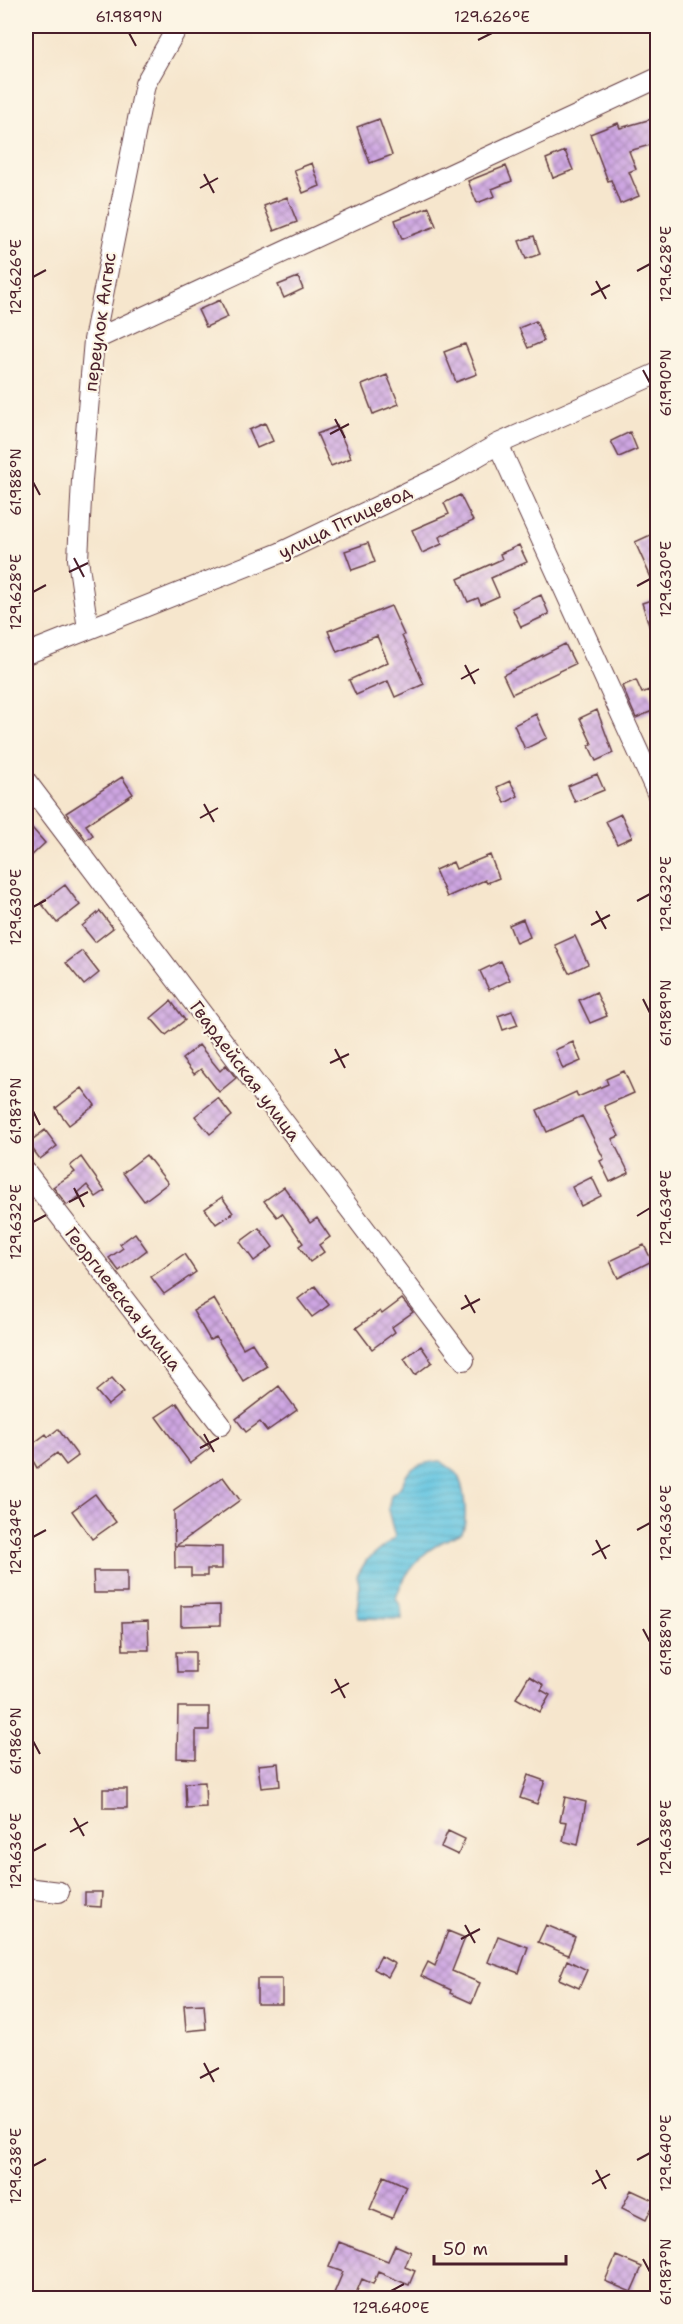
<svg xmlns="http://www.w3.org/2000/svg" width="683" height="2324" viewBox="0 0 683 2324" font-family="'Shantell Sans',sans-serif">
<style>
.water{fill:url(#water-rules);stroke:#567286;stroke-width:1.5}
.building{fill:url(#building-cross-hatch)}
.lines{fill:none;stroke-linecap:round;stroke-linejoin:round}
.minor-casing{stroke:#643d43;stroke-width:22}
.minor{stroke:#fff;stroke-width:20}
.ticks{fill:none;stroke:#4a1f2b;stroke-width:2}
.labels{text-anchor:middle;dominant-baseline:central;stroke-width:4.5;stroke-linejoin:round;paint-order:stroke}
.street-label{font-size:18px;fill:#4a1f2b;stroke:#fcf5e5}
.neatline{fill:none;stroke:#4a1f2b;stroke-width:2}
.ticks-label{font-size:15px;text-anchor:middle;fill:#4a1f2b}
</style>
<defs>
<pattern id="water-rules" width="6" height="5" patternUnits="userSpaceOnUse" patternTransform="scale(1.5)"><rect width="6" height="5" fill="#63c5e1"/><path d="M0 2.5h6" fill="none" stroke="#57a9c1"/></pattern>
<pattern id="building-cross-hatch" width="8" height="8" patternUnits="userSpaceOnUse" patternTransform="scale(1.5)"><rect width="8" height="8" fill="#cea6e2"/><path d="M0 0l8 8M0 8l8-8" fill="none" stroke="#a987b7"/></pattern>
</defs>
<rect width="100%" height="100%" fill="#fcf5e5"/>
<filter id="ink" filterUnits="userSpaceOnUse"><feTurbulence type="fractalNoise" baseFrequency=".0167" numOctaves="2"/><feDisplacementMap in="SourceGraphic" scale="12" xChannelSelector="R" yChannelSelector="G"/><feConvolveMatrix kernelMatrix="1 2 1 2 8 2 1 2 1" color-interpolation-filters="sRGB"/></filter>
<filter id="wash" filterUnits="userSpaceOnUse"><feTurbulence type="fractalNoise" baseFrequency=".008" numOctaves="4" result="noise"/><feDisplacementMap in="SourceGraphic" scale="24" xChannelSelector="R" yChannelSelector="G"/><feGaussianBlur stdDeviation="1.35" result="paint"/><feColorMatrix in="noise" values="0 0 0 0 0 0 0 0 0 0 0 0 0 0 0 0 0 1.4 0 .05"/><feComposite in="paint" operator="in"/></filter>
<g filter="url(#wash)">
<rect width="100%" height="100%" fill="#f6e6cd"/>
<path class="water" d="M 441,1461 C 446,1465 452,1469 456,1473 C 465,1485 468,1520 462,1533 C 429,1545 407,1564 396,1598 L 401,1607 L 402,1619 L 358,1618 C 355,1601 363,1592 357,1576 L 366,1561 L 395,1537 L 388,1510 L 391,1495 C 401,1489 401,1486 406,1476 C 412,1464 429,1462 441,1461 Z"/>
<g id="blocks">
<path class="building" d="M 655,118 L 657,143 L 629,151 L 636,169 L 629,172 L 639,196 L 620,204 L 611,180 L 608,181 L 590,134 L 618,123 L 620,128 Z
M 379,119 L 392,155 L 370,163 L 357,127 Z
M 565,151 L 573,170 L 553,178 L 546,159 Z
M 312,163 L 320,186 L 303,193 L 294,170 Z
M 506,166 L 512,181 L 492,189 L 495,196 L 477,203 L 468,181 Z
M 287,197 L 297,222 L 274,231 L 264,206 Z
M 429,207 L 436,226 L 402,239 L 395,220 Z
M 534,236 L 540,254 L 526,259 L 519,241 Z
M 298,277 L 303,289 L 284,298 L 278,285 Z
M 220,300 L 228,317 L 206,327 L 198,310 Z
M 536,321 L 544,341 L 528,348 L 519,328 Z
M 465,344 L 477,374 L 456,382 L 444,352 Z
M 387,375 L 399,404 L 373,414 L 362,385 Z
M 265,423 L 273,441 L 257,448 L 249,430 Z
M 337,426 L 351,458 L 331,466 L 317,434 Z
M 630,432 L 637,449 L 619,457 L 611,441 Z
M 460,495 L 473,521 L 439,537 L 442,544 L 422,553 L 412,530 L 449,514 L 444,503 Z
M 657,532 L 657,591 L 635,542 Z
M 368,543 L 375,562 L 352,570 L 345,551 Z
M 519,545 L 527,562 L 491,578 L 499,596 L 481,604 L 478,598 L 468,602 L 458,579 L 502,559 L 500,554 Z
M 541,595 L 549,614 L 521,627 L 512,608 Z
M 657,598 L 657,641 L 654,641 L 642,603 Z
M 391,606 L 404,635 L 402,636 L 424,684 L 395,697 L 388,681 L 356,695 L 349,680 L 388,662 L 377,636 L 337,652 L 328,631 Z
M 565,644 L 575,664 L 512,694 L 503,675 Z
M 636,680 L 642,693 L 649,690 L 657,709 L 636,718 L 622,686 Z
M 597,710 L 613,753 L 596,761 L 589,746 L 592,744 L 580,718 Z
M 536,714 L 547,738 L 525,749 L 514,725 Z
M 597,774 L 604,790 L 575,802 L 568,786 Z
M 122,777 L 133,794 L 86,825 L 93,835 L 86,840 L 66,813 Z
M 510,781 L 518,796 L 505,803 L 497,787 Z
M 621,814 L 632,837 L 617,844 L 606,821 Z
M 26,821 L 45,843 L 26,861 Z
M 490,855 L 499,878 L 487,883 L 485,880 L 447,897 L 435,870 L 453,862 L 456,869 Z
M 65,885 L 80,905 L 57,923 L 41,903 Z
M 100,911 L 113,928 L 95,942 L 82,926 Z
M 523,919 L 530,937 L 516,943 L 509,925 Z
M 575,936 L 588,964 L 569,973 L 555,945 Z
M 82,951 L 99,973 L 84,985 L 66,963 Z
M 501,961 L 510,980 L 489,990 L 480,971 Z
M 596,992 L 607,1016 L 590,1023 L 579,1000 Z
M 171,1001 L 185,1020 L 166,1035 L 151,1018 Z
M 512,1011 L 518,1025 L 503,1030 L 498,1016 Z
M 573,1042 L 581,1061 L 563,1069 L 555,1050 Z
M 199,1045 L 220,1071 L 226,1065 L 236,1078 L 219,1092 L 201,1069 L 194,1074 L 182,1059 Z
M 624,1071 L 634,1093 L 604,1106 L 619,1136 L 612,1139 L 629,1173 L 610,1182 L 600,1161 L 604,1159 L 582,1116 L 547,1132 L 537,1110 L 576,1092 L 578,1097 L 608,1084 L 606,1079 Z
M 82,1088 L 95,1105 L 69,1125 L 56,1108 Z
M 218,1098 L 232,1116 L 210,1134 L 195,1116 Z
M 45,1130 L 57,1146 L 40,1159 L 28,1143 Z
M 146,1155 L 168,1183 L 144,1201 L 123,1173 Z
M 81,1157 L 105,1191 L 96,1197 L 87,1185 L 78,1193 L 80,1196 L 67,1205 L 53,1187 L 75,1172 L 70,1166 Z
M 592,1177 L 601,1196 L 581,1206 L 572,1187 Z
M 284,1187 L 310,1223 L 317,1218 L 330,1237 L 319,1245 L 324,1252 L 310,1262 L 299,1246 L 303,1243 L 282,1213 L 277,1217 L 264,1201 Z
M 222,1197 L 233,1213 L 216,1224 L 205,1209 Z
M 259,1228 L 273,1247 L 254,1261 L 240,1242 Z
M 135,1233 L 147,1250 L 119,1271 L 109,1258 L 123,1248 L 120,1244 Z
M 644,1245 L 652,1261 L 618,1278 L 610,1261 Z
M 184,1254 L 196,1272 L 164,1294 L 151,1277 Z
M 315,1286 L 329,1305 L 312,1317 L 298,1299 Z
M 214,1299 L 243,1348 L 252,1343 L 267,1366 L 243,1381 L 216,1337 L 210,1340 L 193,1311 Z
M 402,1299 L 413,1312 L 392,1327 L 395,1332 L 372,1349 L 356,1328 L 380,1311 L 382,1314 Z
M 421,1346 L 432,1362 L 415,1375 L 404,1359 Z
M 112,1378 L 124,1392 L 108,1405 L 96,1391 Z
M 279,1386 L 297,1410 L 267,1431 L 260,1422 L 246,1432 L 236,1419 Z
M 177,1403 L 195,1431 L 210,1448 L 190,1463 L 156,1417 Z
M 58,1429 L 78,1456 L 66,1465 L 57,1453 L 37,1468 L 26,1449 L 46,1434 L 48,1437 Z
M 223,1477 L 240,1500 L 176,1546 L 222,1547 L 222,1569 L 207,1569 L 207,1576 L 191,1576 L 191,1568 L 175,1568 L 174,1511 Z
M 95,1494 L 116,1522 L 92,1539 L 72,1511 Z
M 93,1571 L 127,1571 L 127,1593 L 94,1593 Z
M 220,1605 L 220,1625 L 181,1626 L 181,1606 Z
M 148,1621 L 149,1650 L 123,1650 L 122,1622 Z
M 176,1652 L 195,1652 L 195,1672 L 177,1672 Z
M 529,1676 L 544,1685 L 541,1690 L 550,1695 L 540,1712 L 516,1698 Z
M 178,1707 L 209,1707 L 209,1730 L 196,1730 L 196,1759 L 177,1758 Z
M 278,1763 L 280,1786 L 261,1788 L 258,1765 Z
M 528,1775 L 545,1781 L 537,1804 L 520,1798 Z
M 205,1782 L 206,1807 L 186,1808 L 185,1783 Z
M 103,1789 L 127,1789 L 127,1808 L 103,1808 Z
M 565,1797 L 586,1802 L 578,1845 L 563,1841 L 567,1822 L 560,1821 Z
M 448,1831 L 465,1839 L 458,1855 L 441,1847 Z
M 85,1892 L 102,1892 L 101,1907 L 85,1906 Z
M 546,1925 L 575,1937 L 568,1955 L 538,1942 Z
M 448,1931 L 465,1938 L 452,1971 L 480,1983 L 472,2003 L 450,1993 L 451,1990 L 421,1976 L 428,1962 L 435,1966 Z
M 498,1936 L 528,1947 L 519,1973 L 488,1962 Z
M 381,1956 L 395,1964 L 388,1977 L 374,1969 Z
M 567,1960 L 587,1970 L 579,1988 L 559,1979 Z
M 257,1979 L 282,1979 L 282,2004 L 257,2004 Z
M 204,2004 L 206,2029 L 186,2031 L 184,2005 Z
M 384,2176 L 406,2186 L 392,2218 L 370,2209 Z
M 631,2190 L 655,2201 L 646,2220 L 622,2208 Z
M 339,2242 L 388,2261 L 395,2245 L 411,2252 L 405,2267 L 415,2271 L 409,2285 L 378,2272 L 373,2284 L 362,2279 L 354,2298 L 332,2298 L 343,2272 L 329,2267 Z
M 616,2256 L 642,2267 L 631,2292 L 605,2281 Z"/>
</g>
</g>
<g filter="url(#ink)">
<use href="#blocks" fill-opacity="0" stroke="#643d43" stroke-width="1.5"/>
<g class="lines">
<g class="minor-casing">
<path id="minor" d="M 94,340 L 658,78
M 498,444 L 658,795
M 88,629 L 78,559 L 82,480 L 94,340 L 145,84 L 178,26
M 26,654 L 280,553 L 450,472 L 498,444 L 658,373
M 26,781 L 464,1360
M 26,1172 L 221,1425
M 26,1888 L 59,1892"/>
</g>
<use href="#minor" class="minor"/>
</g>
</g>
<path class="ticks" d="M 129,33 L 136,46M 478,40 L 492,33M 204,174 L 214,193M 200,188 L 218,178M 637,271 L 650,264M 33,277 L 46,270M 596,281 L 606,299M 591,295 L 610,285M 643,370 L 650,383M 335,419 L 345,438M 330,434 L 349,424M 33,482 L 40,495M 74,558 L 84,577M 69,572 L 88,563M 637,586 L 650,579M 33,592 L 46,585M 465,665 L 475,684M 461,679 L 479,669M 204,804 L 214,822M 200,818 L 218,808M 637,901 L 650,894M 33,907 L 46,900M 596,911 L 606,929M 591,925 L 610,915M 643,999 L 650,1013M 335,1049 L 345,1068M 330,1063 L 349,1054M 33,1111 L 40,1125M 74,1188 L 84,1207M 69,1202 L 88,1192M 637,1216 L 650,1208M 33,1222 L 46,1215M 465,1295 L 475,1313M 461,1309 L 480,1299M 204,1434 L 214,1452M 200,1448 L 219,1438M 637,1530 L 650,1523M 33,1537 L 46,1530M 596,1540 L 606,1559M 592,1555 L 610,1545M 643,1629 L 650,1642M 335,1679 L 345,1698M 331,1693 L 349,1683M 33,1741 L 40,1754M 74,1818 L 84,1836M 70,1832 L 88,1822M 637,1845 L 650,1838M 33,1851 L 46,1844M 465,1925 L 475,1943M 461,1939 L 480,1929M 204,2063 L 214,2082M 200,2078 L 219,2068M 637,2160 L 650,2153M 33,2166 L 46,2159M 596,2170 L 606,2189M 592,2184 L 610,2174M 643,2259 L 650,2272M 391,2291 L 404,2284"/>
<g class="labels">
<g class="street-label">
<text transform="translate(100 322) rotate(-82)">переулок Алгыс</text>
<text transform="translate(345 522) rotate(-26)">улица Птицевод</text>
<text transform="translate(245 1071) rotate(53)">Гвардейская улица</text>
<text transform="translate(123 1299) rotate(52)">Георгиевская улица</text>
</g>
</g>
<rect width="683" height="2324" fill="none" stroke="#fcf5e5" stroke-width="66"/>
<path d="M434 2255v9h132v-9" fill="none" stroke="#4a1f2b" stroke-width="3"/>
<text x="443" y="2255" font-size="18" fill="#4a1f2b" stroke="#fcf5e5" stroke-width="4.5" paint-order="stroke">50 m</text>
<rect x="33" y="33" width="617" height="2258" class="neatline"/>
<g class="ticks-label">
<text x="129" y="22">61.989°N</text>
<text x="492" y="22">129.626°E</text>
<text transform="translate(666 264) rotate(-90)" y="5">129.628°E</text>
<text transform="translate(16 277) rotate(-90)" y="5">129.626°E</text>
<text transform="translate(666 383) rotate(-90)" y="5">61.990°N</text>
<text transform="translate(16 482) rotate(-90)" y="5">61.988°N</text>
<text transform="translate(666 579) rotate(-90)" y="5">129.630°E</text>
<text transform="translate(16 592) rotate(-90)" y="5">129.628°E</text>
<text transform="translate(666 894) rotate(-90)" y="5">129.632°E</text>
<text transform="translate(16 907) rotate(-90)" y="5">129.630°E</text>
<text transform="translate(666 1013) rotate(-90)" y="5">61.989°N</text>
<text transform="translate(16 1111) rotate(-90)" y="5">61.987°N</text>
<text transform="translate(666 1208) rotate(-90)" y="5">129.634°E</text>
<text transform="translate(16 1222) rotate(-90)" y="5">129.632°E</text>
<text transform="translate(666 1523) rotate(-90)" y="5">129.636°E</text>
<text transform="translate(16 1537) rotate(-90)" y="5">129.634°E</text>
<text transform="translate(666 1642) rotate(-90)" y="5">61.988°N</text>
<text transform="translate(16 1741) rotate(-90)" y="5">61.986°N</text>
<text transform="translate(666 1838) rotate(-90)" y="5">129.638°E</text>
<text transform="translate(16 1851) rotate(-90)" y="5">129.636°E</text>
<text transform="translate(666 2153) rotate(-90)" y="5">129.640°E</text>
<text transform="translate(16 2166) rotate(-90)" y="5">129.638°E</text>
<text transform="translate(666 2272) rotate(-90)" y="5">61.987°N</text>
<text x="391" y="2313">129.640°E</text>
</g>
</svg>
